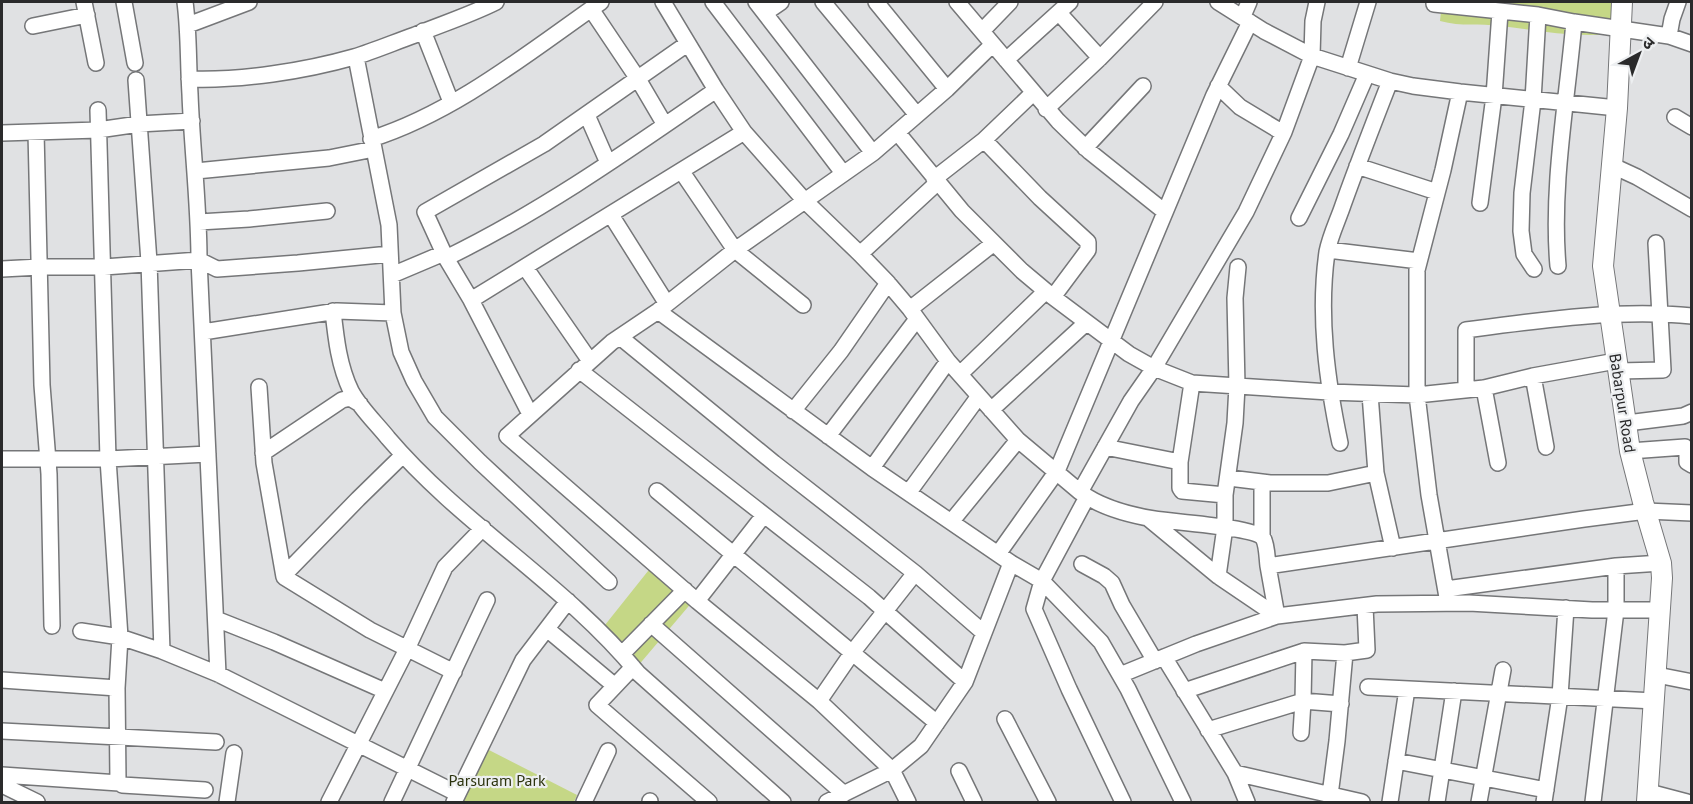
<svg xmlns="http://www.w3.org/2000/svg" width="1693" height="804" viewBox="0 0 1693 804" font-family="'PT Sans','Noto Sans Devanagari',sans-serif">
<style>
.green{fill:#c5d786}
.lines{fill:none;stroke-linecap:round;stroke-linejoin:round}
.minor-casing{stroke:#757678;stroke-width:18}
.tertiary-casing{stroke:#757678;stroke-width:22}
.minor{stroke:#fff;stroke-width:15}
.tertiary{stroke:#fff;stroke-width:20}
.labels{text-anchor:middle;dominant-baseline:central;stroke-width:4.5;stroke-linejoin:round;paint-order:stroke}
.street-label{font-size:16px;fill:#2a2a2b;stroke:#edeff1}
.park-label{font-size:16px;fill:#2c330e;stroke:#edeff1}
</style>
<rect width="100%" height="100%" fill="#e0e1e3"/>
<path class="green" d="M 1442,2 L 1613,2 L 1611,34 C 1574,38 1537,30 1500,26 C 1479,23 1462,27 1440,21 Z
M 656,561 L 699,594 L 637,667 L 601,630 Z
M 487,749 L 577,795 L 574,802 L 460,802 Z"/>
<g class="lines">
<g class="minor-casing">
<path id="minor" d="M 84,2 L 96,63
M 124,2 L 135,63
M 185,2 C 189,32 188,63 190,94 C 192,149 199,204 199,260 L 218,674
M 663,2 L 716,90 L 744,132 L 805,201 L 860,254 L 888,283 L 910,309 L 948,361 L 1018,440 L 1080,492
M 713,2 L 843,173
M 756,2 L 873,153
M 823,2 L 917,115
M 876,2 L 947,89
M 957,2 L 1058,121 L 1090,152 L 1165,212
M 1218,2 L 1264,31 L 1312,56 L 1390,81 L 1413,86 L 1460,92 L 1617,108
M 1434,4 L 1538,15 L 1574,22 L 1669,36 L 1692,44
M 591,9 L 638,79 L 665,125
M 765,13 L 781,2
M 1059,13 L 1100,58
M 1243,16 L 1249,2
M 188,25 L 249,2
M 33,26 L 87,15
M 423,31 L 451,102
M 982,31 L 1010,2
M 1669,36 L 1672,19 L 1678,2
M 356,57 L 389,225 L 393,313 L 401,352 L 414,381 L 435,417 L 480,462 L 609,582
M 1006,60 L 1070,2
M 1348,68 L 1368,2
M 189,79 C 240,81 305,71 354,57 C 374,51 395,42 415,35 C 442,24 470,15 496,2
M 136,80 L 149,262 L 162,651
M 1218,86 L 1240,107 L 1283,133
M 1046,109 L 1100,58 L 1155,2
M 98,110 L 108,459 L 120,637 L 117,688 L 118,781 L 122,785 L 205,790
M 587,115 L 608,163
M 1675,117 L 1692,127
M 36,132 L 42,385 L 49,474 L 52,626
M 897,132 L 962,211 L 1022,271 L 1053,297 L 1129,354 L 1154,368 L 1192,383 L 1329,392 L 1417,395 L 1484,388 L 1533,376 L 1616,361
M 2,133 L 98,130 L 139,124 L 192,121
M 371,139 C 456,112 529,52 601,2
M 984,140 L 1040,198 L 1088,242 L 1088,250 L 1053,297
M 1085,148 L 1143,86
M 1611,165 L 1637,177 L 1692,209
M 1357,166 L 1437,192
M 196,171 L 329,158 L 374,149
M 682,172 L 735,250 L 803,305
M 934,179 L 984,140 L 1033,93
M 1480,203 L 1494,96 L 1500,12
M 611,215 L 667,304
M 1299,218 L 1341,134 L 1367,74
M 199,222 L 249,219 L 327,211
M 1328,250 L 1419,261
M 860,254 L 937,183
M 446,258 C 541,212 629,150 716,90
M 1558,266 C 1551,186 1567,102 1574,22
M 525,267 L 590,361
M 2,269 L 40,267 L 104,267 L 199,260 L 217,269 L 298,263 L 390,254
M 1534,269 L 1524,254 L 1521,231 L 1522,193 L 1533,100 L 1538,15
M 392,275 L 444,253
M 471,300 L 744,132
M 910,309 L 994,243
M 333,311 C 336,339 339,366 351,391 C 360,408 376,423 388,438 C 462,525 565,584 638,673 L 783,802
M 658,311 L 872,468 L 1011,563 L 1042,581 L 1101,642 L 1128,689 L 1183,802
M 203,332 L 337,311 L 393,313
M 620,337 L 774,463 L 915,573 L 984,633
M 579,370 L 869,597 L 965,682
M 1618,371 L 1663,370 L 1656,243
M 960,374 L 1046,291
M 1533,376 L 1546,447
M 259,387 L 264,463 L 284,577 L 370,630 L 454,672
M 1484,388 L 1498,463
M 1466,390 L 1466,330 C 1541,320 1617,309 1692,316
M 1370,394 L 1376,473
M 991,410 L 1086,323
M 793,411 L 841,351 L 888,283
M 530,414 L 471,300 L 446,258 L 425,212 L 544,144 L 687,44
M 1627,423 L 1683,416 L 1692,412
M 828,436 L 917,319
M 1340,443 C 1327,381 1318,316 1327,252 C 1330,236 1338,220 1343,205 C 1358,163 1374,122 1390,81
M 1105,447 L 1180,462 L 1192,383
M 1630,451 L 1685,447 L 1687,450 L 1687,462 L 1692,465
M 263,453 L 342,400 L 350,398 L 360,404
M 2,459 L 108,459 L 208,454
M 1180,462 L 1180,488 L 1182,491 L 1225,495
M 872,468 L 948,361
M 1229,478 L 1270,483 L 1328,483 L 1376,473 L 1393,548
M 657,491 L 937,723
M 909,492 L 979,396
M 1087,497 L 1042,581 L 1034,609 L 1069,689 L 1123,802
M 1149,519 L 1218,576 L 1277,616 L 1377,604 L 1469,603 L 1592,610 L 1661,610
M 951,522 L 1018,440
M 1262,537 L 1262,482
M 998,554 L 1057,471 L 1214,95 L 1250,22
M 1082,564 L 1104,576 L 1112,583 L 1122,605 L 1155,661
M 1268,566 C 1267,558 1267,544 1263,538 C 1254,527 1172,522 1154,519 C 1130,515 1100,507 1080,492 L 1131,401 L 1154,368 L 1246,212 L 1284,132 L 1312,56 L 1313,21 L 1317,2
M 284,575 L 358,499 L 403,455
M 1218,576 L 1225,527 L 1225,495 L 1235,423 L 1237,386 L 1235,298 L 1238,267
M 1446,589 L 1616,566 L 1661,563
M 697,601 L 764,515
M 1448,603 L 1429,495 L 1417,395 L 1417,270 L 1443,170 L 1460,92
M 216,619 L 274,642 L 385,691
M 651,624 L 844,794
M 547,629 L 615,686
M 81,631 L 120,637 L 162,651 L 218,674 L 458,794
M 622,654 L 685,590
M 1164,657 L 1235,773 L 1362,802
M 633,667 L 597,705 L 709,802
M 1120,675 L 1196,644 L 1277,616 L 1268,566 L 1584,519 L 1646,511 L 1692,513
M 1657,675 L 1692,682
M 2,680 L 117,688
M 1368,687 L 1655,701
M 1184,691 L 1304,651 L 1345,653 L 1367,650 L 1365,606
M 819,701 L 852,653 L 915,573
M 1005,719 L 1048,802
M 1208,730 L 1303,701 L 1304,651
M 2,731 L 216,742
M 1301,733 L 1303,701 L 1341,704
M 1396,761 L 1546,790
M 959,771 L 974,802
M 1235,773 L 1247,802
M 2,775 L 119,783
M 2,785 L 37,802
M 1649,792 L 1687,802
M 1330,795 L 1337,741 L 1345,653
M 227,802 L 234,753
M 329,802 L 407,649 L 445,567 L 483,528
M 392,802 L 487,600
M 454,802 L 523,660 L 568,601
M 584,802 L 608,751
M 650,802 L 650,801
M 827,802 L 892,770 L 921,746 L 965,682 L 1011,563
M 908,802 L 892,770 L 819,701 L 697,601 L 507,436 L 612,342 L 658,311 L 735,250 L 873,153 L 947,89 L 992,45
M 1390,802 L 1407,689
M 1437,802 L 1454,691
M 1479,802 L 1503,670
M 1544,802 L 1560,696 L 1566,608
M 1593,802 L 1616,610 L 1616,566"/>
</g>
<g class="tertiary-casing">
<path id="tertiary" d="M 1622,2 L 1617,108 L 1603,266 L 1630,451 L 1643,502 L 1661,563 L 1662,578 L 1647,802"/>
</g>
<use href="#minor" class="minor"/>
<use href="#tertiary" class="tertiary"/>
</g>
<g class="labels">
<g class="street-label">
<text transform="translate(1623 403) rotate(81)">Babarpur Road</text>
</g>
<g class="park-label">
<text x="497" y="780">Parsuram Park</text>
</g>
</g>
<rect width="1693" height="804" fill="none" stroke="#2a2a2b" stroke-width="6"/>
<g transform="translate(1639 54) rotate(41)" stroke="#edeff1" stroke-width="4.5" paint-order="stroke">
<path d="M0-4.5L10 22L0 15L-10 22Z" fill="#2a2a2b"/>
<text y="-9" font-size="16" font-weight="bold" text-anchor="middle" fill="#2a2a2b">उ</text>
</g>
</svg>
